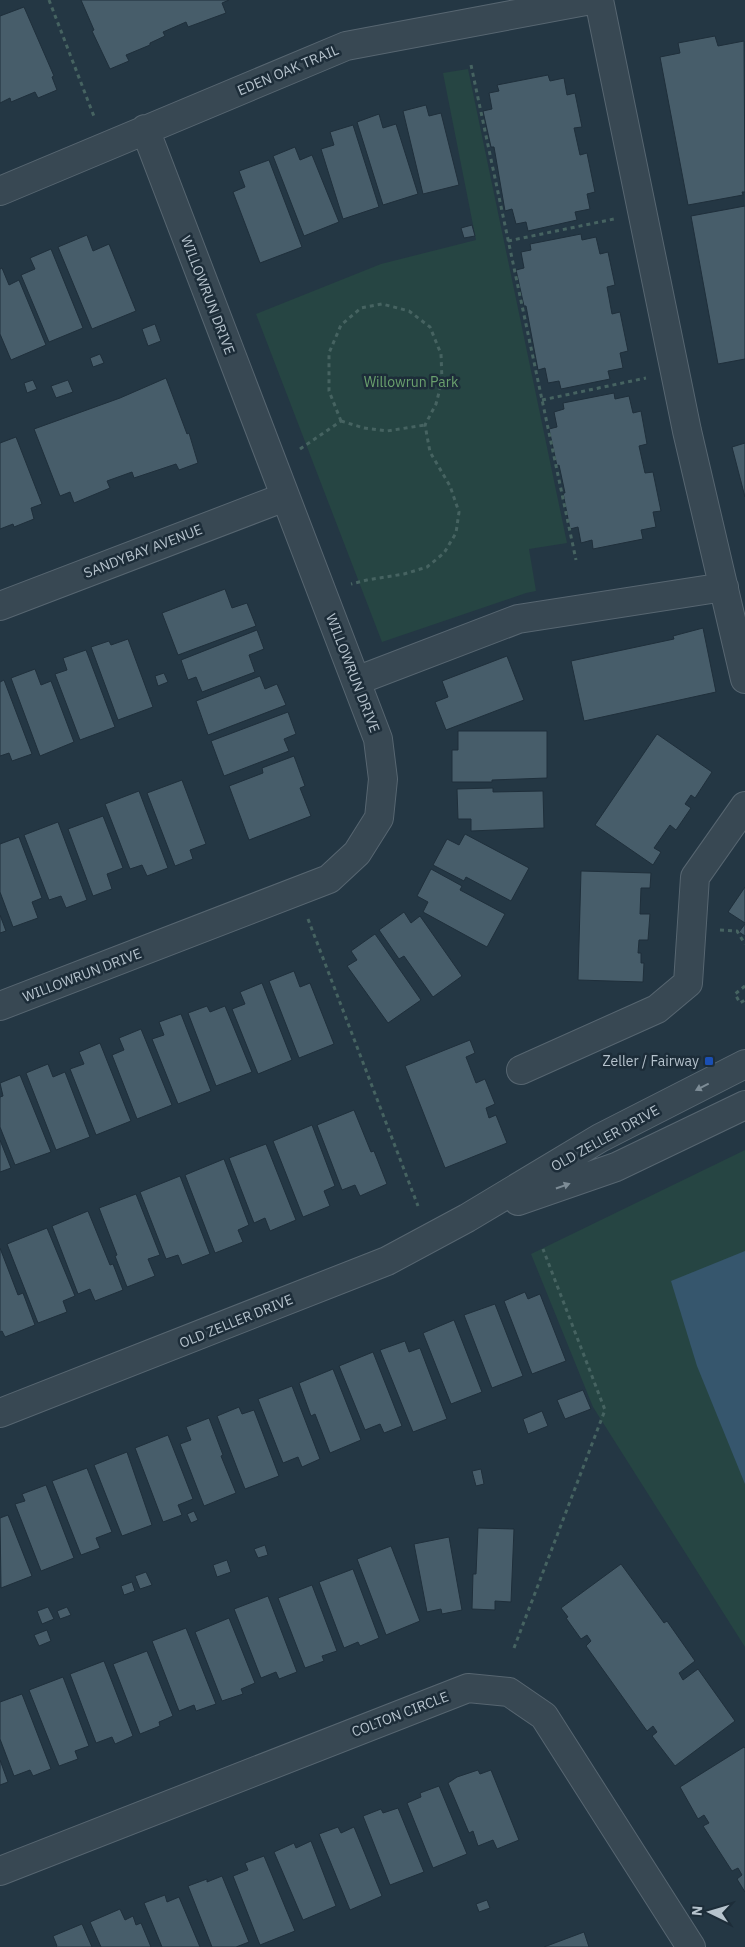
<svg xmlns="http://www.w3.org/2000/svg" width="745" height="1947" viewBox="0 0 745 1947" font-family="'IBM Plex Sans',sans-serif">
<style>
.green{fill:#264543}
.water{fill:#36566d}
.building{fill:#475d6a;stroke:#1f2f3b}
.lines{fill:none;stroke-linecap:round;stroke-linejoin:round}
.minor-casing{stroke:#576671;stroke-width:30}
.path{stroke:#466361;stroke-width:3;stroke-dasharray:4 4;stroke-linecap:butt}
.minor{stroke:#384853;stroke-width:28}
.oneway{fill:#7d8c96}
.transit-dot{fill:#1a4fb4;stroke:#1d2d39;stroke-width:2}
.labels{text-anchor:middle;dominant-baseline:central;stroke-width:5;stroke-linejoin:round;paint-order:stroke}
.street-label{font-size:14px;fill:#b6c3cd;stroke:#1d2d39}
.park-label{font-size:14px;fill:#6aa06d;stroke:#1d2d39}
.poi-label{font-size:14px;fill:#b6c3cd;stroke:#1d2d39;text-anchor:end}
</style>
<rect width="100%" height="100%" fill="#243744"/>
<path class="green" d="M 468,69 L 567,543 L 529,549 L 536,591 L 526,593 L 382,642 L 256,314 L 381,264 L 476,240 L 443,73 Z
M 745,1150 L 745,1647 L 593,1407 L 531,1254 Z"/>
<path class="water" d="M 745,1251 L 745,1484 L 697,1366 L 671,1281 Z"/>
<path class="building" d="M 81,0 L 229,0 L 222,3 L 226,13 L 188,27 L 186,22 L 163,32 L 165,36 L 150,43 L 150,45 L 126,55 L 129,61 L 110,69 L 92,31 L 94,30 Z
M 24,7 L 54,76 L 52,77 L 57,90 L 38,98 L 35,92 L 11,102 L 10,98 L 0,103 L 0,16 Z
M 715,36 L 718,46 L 744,41 L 745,192 L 742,192 L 743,195 L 688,205 L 660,57 L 680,53 L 678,43 Z
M 548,75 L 550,81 L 564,78 L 567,95 L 575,93 L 582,127 L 574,128 L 580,155 L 587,153 L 595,192 L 587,194 L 590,209 L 575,212 L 577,220 L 528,231 L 526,222 L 516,224 L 512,209 L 505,211 L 494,147 L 491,147 L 483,111 L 492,109 L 489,93 L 499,91 L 497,85 Z
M 426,105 L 429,116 L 441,113 L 459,185 L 423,194 L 403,111 Z
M 379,114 L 383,128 L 396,124 L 418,194 L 383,205 L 357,122 Z
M 353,125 L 379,207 L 343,219 L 321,149 L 334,145 L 330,132 Z
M 295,147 L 300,160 L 312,155 L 339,222 L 304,236 L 273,156 Z
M 269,160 L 302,247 L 260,263 L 233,192 L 245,187 L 239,171 Z
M 745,206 L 745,359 L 718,364 L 691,216 Z
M 472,225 L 475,236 L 464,238 L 461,228 Z
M 581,234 L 582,240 L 596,237 L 600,254 L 608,252 L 615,285 L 607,287 L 612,314 L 620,312 L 628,351 L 620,353 L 623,368 L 608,371 L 610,379 L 561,389 L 559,381 L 548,383 L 545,368 L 538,370 L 526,306 L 524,306 L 516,270 L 524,268 L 521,252 L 531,250 L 530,244 Z
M 87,235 L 93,251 L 109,244 L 136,311 L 92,329 L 58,247 Z
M 51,249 L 83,328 L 49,342 L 21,275 L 35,269 L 30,258 Z
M 2,268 L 9,285 L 19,280 L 46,345 L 11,360 L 0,334 L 0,269 Z
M 155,324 L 161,341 L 148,346 L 142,329 Z
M 100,354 L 104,363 L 93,367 L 90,358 Z
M 166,378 L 187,434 L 189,433 L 198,463 L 179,470 L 176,464 L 134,478 L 132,472 L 107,481 L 110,488 L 74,503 L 70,492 L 60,496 L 34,429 L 120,398 Z
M 33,380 L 37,389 L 27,393 L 24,383 Z
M 68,380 L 73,392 L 56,398 L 51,386 Z
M 614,393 L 615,399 L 629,396 L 633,413 L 641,411 L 647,444 L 639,446 L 645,473 L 653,472 L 661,511 L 653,512 L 656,527 L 641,530 L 643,539 L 593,549 L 592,540 L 581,543 L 578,527 L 570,529 L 563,493 L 565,493 L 559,465 L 557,466 L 549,429 L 557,427 L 554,412 L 564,409 L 563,403 Z
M 16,437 L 42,504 L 31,508 L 34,519 L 14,527 L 13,524 L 0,529 L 0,443 Z
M 745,443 L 745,497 L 732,447 Z
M 225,589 L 232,608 L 247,603 L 256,626 L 178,655 L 162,613 Z
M 703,628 L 716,692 L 584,721 L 571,661 L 674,639 L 673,636 Z
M 257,630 L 264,649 L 249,655 L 255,672 L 202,692 L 196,677 L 188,680 L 181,660 Z
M 128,639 L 153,707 L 118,720 L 91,647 L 109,641 L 111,645 Z
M 86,650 L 115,727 L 80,740 L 55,674 L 67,670 L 63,658 Z
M 507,656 L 524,700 L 446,730 L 435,702 L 448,697 L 442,681 Z
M 35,669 L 41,685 L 51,681 L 74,742 L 40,756 L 11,678 Z
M 164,673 L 168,682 L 158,686 L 155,676 Z
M 260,676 L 265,689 L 277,684 L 286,705 L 208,735 L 196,701 Z
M 4,680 L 32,754 L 12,761 L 9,753 L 0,756 L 0,682 Z
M 288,712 L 296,734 L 284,739 L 289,751 L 224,776 L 211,741 Z
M 458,731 L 547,731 L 547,778 L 492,780 L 492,782 L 452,782 L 452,750 L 458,750 Z
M 657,734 L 712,772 L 695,798 L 691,795 L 685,804 L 691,808 L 676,830 L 670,825 L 654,848 L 661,852 L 653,865 L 595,825 Z
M 294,756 L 305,786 L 300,788 L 311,816 L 249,840 L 229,786 L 263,773 L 262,768 Z
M 182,780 L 206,844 L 190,850 L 193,859 L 175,866 L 147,793 Z
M 493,788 L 493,792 L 543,791 L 544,828 L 471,831 L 471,819 L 458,819 L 457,789 Z
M 139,791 L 168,868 L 147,876 L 142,865 L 130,869 L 105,804 Z
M 103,816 L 123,868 L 107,874 L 112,889 L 93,896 L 68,829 Z
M 58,822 L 87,900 L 66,908 L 61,896 L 49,900 L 24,835 Z
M 465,834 L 529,868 L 511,901 L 466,877 L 464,881 L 433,865 L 447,839 L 459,845 Z
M 19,837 L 42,898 L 32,902 L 38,918 L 13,927 L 0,892 L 0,844 Z
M 431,869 L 462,886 L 460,890 L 505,914 L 487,947 L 423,912 L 428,902 L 417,896 Z
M 581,871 L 651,873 L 650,888 L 641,888 L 640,914 L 650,914 L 648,940 L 639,940 L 638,953 L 641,953 L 641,963 L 644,963 L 643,982 L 578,980 Z
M 745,887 L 745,923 L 728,912 Z
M 404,912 L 411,923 L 420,916 L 462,976 L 433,997 L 404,956 L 399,959 L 379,930 Z
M 0,915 L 6,931 L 0,933 Z
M 745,924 L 745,936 L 739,932 Z
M 375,934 L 421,1000 L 388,1023 L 347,966 L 357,960 L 351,951 Z
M 294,971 L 300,987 L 310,983 L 334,1044 L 299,1058 L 269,981 Z
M 262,983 L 292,1060 L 258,1074 L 232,1009 L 245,1004 L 240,992 Z
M 207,1006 L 210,1012 L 225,1006 L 252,1072 L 216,1086 L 188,1013 Z
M 181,1014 L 211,1091 L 178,1104 L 152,1039 L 164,1035 L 159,1022 Z
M 141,1029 L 172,1105 L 137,1119 L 112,1055 L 124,1050 L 119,1038 Z
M 470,1040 L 475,1053 L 466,1057 L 476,1083 L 485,1079 L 495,1104 L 486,1108 L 489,1118 L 496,1115 L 507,1143 L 445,1168 L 405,1066 Z
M 100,1043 L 131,1121 L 96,1135 L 70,1069 L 84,1064 L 79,1052 Z
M 48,1064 L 53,1077 L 65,1072 L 90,1137 L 56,1150 L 26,1073 Z
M 20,1075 L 51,1152 L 15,1165 L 0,1127 L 0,1097 L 3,1096 L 0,1083 Z
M 354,1110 L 371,1152 L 374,1151 L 387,1184 L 360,1196 L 355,1185 L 342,1190 L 317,1125 Z
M 312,1125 L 335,1186 L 324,1191 L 330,1206 L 303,1217 L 273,1141 Z
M 0,1140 L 11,1168 L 0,1172 Z
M 266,1144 L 296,1220 L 270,1231 L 265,1218 L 254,1223 L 229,1158 Z
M 224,1159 L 249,1225 L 238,1230 L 243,1242 L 215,1253 L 185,1175 Z
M 180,1176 L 210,1254 L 182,1265 L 178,1255 L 166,1259 L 140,1192 Z
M 136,1194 L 160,1255 L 148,1259 L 155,1276 L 127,1287 L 115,1256 L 117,1255 L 99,1208 Z
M 88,1211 L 110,1265 L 113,1264 L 123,1290 L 95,1301 L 90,1289 L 78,1294 L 52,1226 Z
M 47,1228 L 75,1296 L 63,1301 L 67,1312 L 38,1323 L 7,1244 Z
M 0,1248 L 18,1295 L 23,1293 L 35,1325 L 5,1337 L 2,1331 L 0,1332 Z
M 525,1292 L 528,1299 L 540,1294 L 566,1361 L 532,1374 L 504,1301 Z
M 495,1304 L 523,1376 L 492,1388 L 464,1315 Z
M 454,1320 L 482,1392 L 451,1404 L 423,1333 Z
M 405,1341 L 409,1352 L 420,1348 L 447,1419 L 413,1432 L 380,1350 Z
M 373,1352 L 402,1426 L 384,1433 L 380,1424 L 365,1430 L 339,1366 Z
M 333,1369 L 361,1440 L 330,1453 L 315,1414 L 311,1416 L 299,1383 Z
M 292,1386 L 320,1459 L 302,1467 L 298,1457 L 283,1463 L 258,1399 Z
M 583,1390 L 591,1409 L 565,1419 L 557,1400 Z
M 239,1407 L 242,1414 L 254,1410 L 279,1476 L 245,1489 L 217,1416 Z
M 542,1411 L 548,1426 L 528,1434 L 523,1419 Z
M 209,1418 L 223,1455 L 221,1456 L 236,1493 L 204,1506 L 180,1444 L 191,1440 L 186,1427 Z
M 168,1435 L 193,1499 L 178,1505 L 182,1515 L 163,1522 L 135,1448 Z
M 127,1452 L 152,1525 L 122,1536 L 94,1465 Z
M 87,1468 L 112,1532 L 96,1538 L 100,1548 L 81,1555 L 52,1481 Z
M 481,1469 L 484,1484 L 476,1486 L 472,1471 Z
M 46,1485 L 74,1558 L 41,1571 L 15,1504 L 25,1501 L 22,1494 Z
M 194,1511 L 198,1520 L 191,1523 L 187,1514 Z
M 8,1515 L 32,1576 L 1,1588 L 0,1518 Z
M 478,1528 L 514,1529 L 511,1602 L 495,1601 L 495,1610 L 472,1609 L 473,1574 L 476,1574 Z
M 449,1537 L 462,1610 L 442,1614 L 441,1609 L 427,1612 L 414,1544 Z
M 265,1545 L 268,1555 L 258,1558 L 254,1549 Z
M 391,1546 L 420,1621 L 386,1635 L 357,1559 Z
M 227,1560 L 231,1572 L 217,1577 L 213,1565 Z
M 621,1564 L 664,1623 L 667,1621 L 695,1661 L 679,1673 L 683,1680 L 698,1669 L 735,1721 L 675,1766 L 652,1736 L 657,1732 L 653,1726 L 647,1731 L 586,1646 L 591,1641 L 587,1635 L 581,1639 L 566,1618 L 568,1617 L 561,1608 Z
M 353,1569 L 379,1638 L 360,1646 L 358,1642 L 344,1648 L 319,1582 Z
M 146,1572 L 152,1585 L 140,1589 L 135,1576 Z
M 132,1582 L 135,1591 L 124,1595 L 121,1586 Z
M 312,1585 L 337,1651 L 322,1656 L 324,1661 L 305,1668 L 278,1598 Z
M 268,1596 L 297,1672 L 279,1679 L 276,1672 L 261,1678 L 234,1609 Z
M 48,1607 L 54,1619 L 42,1624 L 37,1611 Z
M 67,1607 L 71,1615 L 60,1619 L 57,1611 Z
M 229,1618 L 255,1683 L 241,1689 L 243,1694 L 222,1701 L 195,1632 Z
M 186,1628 L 216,1704 L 196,1711 L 194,1705 L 179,1711 L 152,1641 Z
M 47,1630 L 51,1641 L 39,1646 L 34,1635 Z
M 147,1651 L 173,1716 L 159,1722 L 160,1726 L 140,1734 L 113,1664 Z
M 104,1661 L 133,1736 L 115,1744 L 112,1737 L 96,1743 L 70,1674 Z
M 63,1677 L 89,1746 L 75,1751 L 78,1759 L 59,1766 L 29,1690 Z
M 22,1694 L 51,1769 L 33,1776 L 30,1770 L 14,1776 L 0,1739 L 0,1702 Z
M 744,1747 L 745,1748 L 745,1892 L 737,1879 L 742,1875 L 738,1868 L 732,1871 L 703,1826 L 709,1823 L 704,1815 L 698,1819 L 680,1787 Z
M 0,1760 L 8,1782 L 0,1785 Z
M 478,1770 L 480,1774 L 491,1770 L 519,1840 L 497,1849 L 493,1840 L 478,1846 L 473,1831 L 469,1833 L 448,1783 L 457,1777 Z
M 439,1786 L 467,1854 L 433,1868 L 407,1803 L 421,1797 L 420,1793 Z
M 398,1808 L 424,1872 L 390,1885 L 363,1816 L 381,1809 L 383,1813 Z
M 338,1827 L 341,1833 L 354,1827 L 382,1896 L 350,1910 L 319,1834 Z
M 311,1841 L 336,1906 L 303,1920 L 274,1852 L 294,1843 L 296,1848 Z
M 264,1856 L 295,1931 L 260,1945 L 233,1876 L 248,1870 L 245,1863 Z
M 222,1876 L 249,1942 L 236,1947 L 212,1947 L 188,1886 L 207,1879 L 207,1882 Z
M 165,1895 L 167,1902 L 179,1897 L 200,1947 L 162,1947 L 144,1903 Z
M 487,1900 L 490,1908 L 479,1912 L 476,1904 Z
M 120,1909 L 125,1920 L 133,1916 L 136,1925 L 141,1923 L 151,1947 L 101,1947 L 90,1922 Z
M 82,1924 L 92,1947 L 56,1947 L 57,1946 L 53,1936 Z
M 584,1932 L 589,1947 L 544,1947 Z"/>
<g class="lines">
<g class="minor-casing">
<path id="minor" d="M 599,0 L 687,431 L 745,679
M 0,191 L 346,46 L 591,0
M 0,606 L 285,497
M 356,681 L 518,619 L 724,587
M 0,1006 L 329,879 L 357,853 L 379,818 L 383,779 L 378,739 L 145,129
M 521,1070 L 657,1009 L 688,983 L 695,877 L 745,806
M 518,1201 L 616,1167 L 745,1105
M 0,1413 L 387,1261 L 467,1218 L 600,1138 L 745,1064
M 0,1871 L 468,1688 L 509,1692 L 544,1716 L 691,1947"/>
</g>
<path class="path" d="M 49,0 L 95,119
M 471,65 L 576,560
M 508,241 L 614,219
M 542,400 L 646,378
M 341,421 L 329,391 L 329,353 L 341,325 L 361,308 L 382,304 L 409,311 L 430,327 L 441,354 L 442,381 L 436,404 L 425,425 L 430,452 L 450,486 L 459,512 L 456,533 L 444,553 L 427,567 L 404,574 L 367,580 L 351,584
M 341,421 L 364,428 L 387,431 L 425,425
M 300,449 L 341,421
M 308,919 L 418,1206
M 720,930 L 737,931 L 745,944
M 745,986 L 735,994 L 740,1003 L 745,1000
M 514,1648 L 605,1410 L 543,1249"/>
<use href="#minor" class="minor"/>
</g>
<defs><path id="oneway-solid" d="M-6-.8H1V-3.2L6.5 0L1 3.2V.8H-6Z" transform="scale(1.25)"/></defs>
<g class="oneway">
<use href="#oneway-solid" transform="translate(702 1087) rotate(153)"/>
<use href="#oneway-solid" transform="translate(563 1186) rotate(-19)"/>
</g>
<rect class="transit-dot" x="704" y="1056" width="10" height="10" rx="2.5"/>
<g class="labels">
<g class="street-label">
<text transform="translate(288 70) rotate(-23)">EDEN OAK TRAIL</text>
<text transform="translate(208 295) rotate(69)">WILLOWRUN DRIVE</text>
<text transform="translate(143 551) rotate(-21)">SANDYBAY AVENUE</text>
<text transform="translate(353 673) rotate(69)">WILLOWRUN DRIVE</text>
<text transform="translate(82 975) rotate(-21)">WILLOWRUN DRIVE</text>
<text transform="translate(605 1138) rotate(-29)">OLD ZELLER DRIVE</text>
<text transform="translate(236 1321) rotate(-22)">OLD ZELLER DRIVE</text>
<text transform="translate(400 1714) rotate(-21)">COLTON CIRCLE</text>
</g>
<g class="park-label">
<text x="411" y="382">Willowrun Park</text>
</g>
<g class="poi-label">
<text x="699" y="1061">Zeller / Fairway</text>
</g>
</g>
<g transform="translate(710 1912) rotate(275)" stroke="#1d2d39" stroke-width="4" paint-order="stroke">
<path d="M0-4L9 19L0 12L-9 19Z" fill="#b6c3cd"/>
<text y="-8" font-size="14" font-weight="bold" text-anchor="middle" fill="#b6c3cd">N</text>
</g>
</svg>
